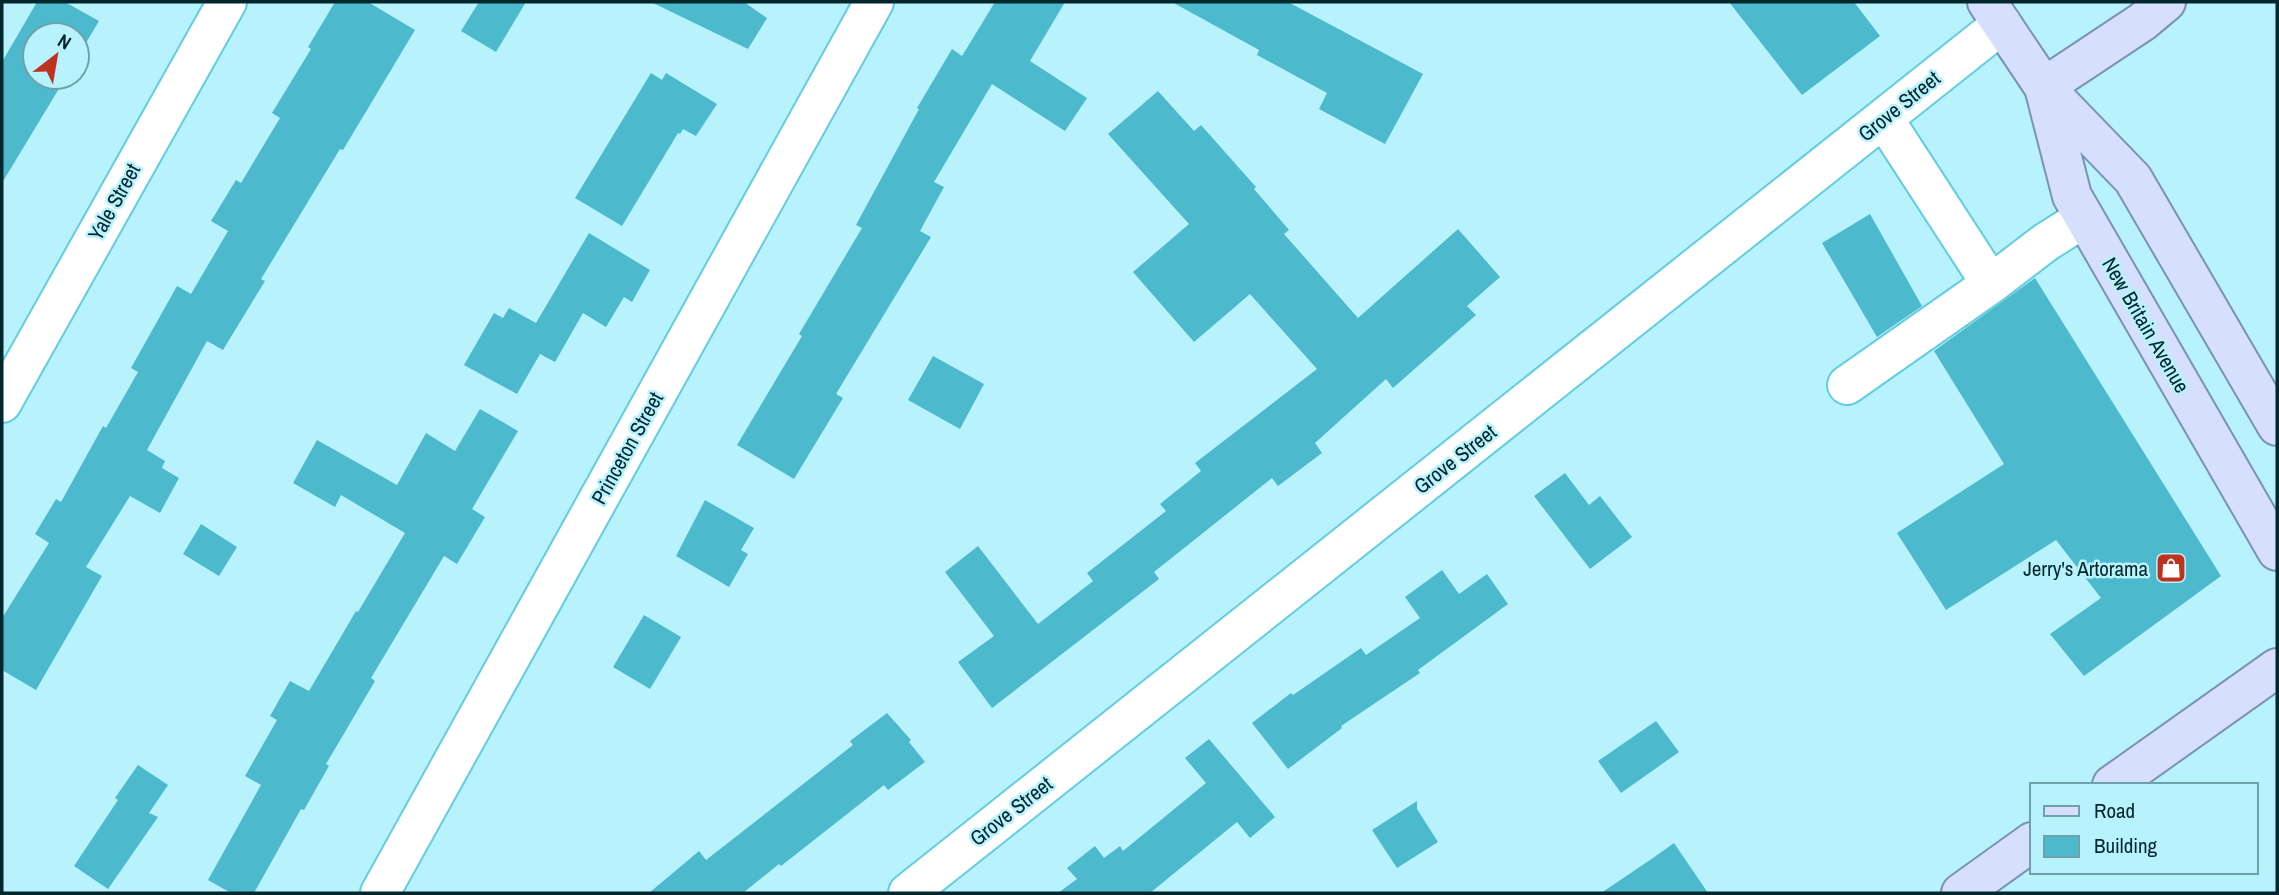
<svg xmlns="http://www.w3.org/2000/svg" width="2279" height="895" viewBox="0 0 2279 895" font-family="'Archivo Narrow',sans-serif">
<style>
.building{fill:#4db9cc}
.lines{fill:none;stroke-linecap:round;stroke-linejoin:round}
.minor-casing{stroke:#63cde0;stroke-width:42}
.major-casing{stroke:#7b92b4;stroke-width:42}
.minor{stroke:#fff;stroke-width:38}
.major{stroke:#d6e0fd;stroke-width:38}
.labels{text-anchor:middle;dominant-baseline:central;stroke-width:5;stroke-linejoin:round;paint-order:stroke}
.street-label{font-size:21px;fill:#03272d;stroke:#b7f2fd}
.poi-label{font-size:21px;fill:#03272d;stroke:#b7f2fd;text-anchor:end}
</style>
<rect width="100%" height="100%" fill="#b7f2fd"/>
<path class="building" d="M 37,2 L 65,2 L 99,21 L 77,58 L 77,35 L 35,35 L 35,77 L 66,77 L 2,183 L 2,62 Z
M 335,2 L 368,2 L 415,30 L 343,150 L 340,149 L 261,279 L 265,281 L 223,350 L 207,341 L 147,450 L 165,461 L 162,468 L 179,478 L 160,513 L 130,496 L 86,567 L 102,576 L 36,690 L 2,670 L 2,618 L 49,543 L 35,534 L 56,499 L 61,502 L 103,426 L 106,428 L 138,372 L 131,368 L 177,286 L 191,294 L 228,231 L 211,221 L 236,180 L 241,183 L 280,118 L 272,113 L 311,49 L 308,47 Z
M 479,2 L 526,2 L 496,52 L 461,31 Z
M 651,2 L 744,2 L 767,18 L 748,49 Z
M 995,2 L 1065,2 L 1030,61 L 1087,98 L 1065,131 L 992,84 L 934,182 L 944,187 L 920,231 L 931,237 L 836,394 L 843,398 L 794,479 L 737,445 L 802,336 L 799,334 L 862,228 L 856,225 L 919,109 L 917,108 L 952,49 L 962,56 Z
M 1172,2 L 1288,2 L 1423,74 L 1385,144 L 1319,109 L 1327,93 L 1257,55 L 1259,50 Z
M 1729,2 L 1854,2 L 1880,36 L 1802,95 Z
M 651,73 L 662,80 L 666,73 L 717,104 L 696,136 L 683,129 L 680,134 L 678,133 L 622,226 L 575,198 Z
M 1158,91 L 1194,131 L 1201,125 L 1256,187 L 1254,189 L 1289,230 L 1284,234 L 1358,318 L 1458,229 L 1500,277 L 1467,306 L 1476,315 L 1393,388 L 1386,379 L 1315,443 L 1322,453 L 1278,486 L 1272,478 L 1154,572 L 1159,579 L 992,708 L 958,662 L 994,636 L 945,572 L 978,546 L 1038,624 L 1093,581 L 1087,573 L 1166,511 L 1160,504 L 1201,471 L 1195,463 L 1317,369 L 1250,294 L 1194,342 L 1133,272 L 1189,224 L 1108,134 Z
M 1870,214 L 1922,306 L 1877,337 L 1822,243 Z
M 589,233 L 650,270 L 632,302 L 624,297 L 606,327 L 583,313 L 555,362 L 540,354 L 517,394 L 464,365 L 494,313 L 503,318 L 509,308 L 536,323 Z
M 2035,278 L 2221,576 L 2084,676 L 2050,634 L 2101,598 L 2056,540 L 1946,610 L 1897,533 L 2004,464 L 1934,351 Z
M 933,356 L 984,384 L 960,429 L 908,400 Z
M 480,409 L 518,431 L 472,509 L 485,517 L 457,564 L 444,556 L 371,678 L 375,681 L 326,764 L 329,766 L 304,810 L 301,809 L 254,893 L 231,893 L 208,880 L 261,785 L 245,776 L 277,720 L 270,716 L 290,681 L 309,691 L 356,611 L 358,612 L 405,533 L 341,495 L 335,507 L 293,483 L 317,440 L 397,485 L 426,433 L 455,451 Z
M 1565,473 L 1589,505 L 1600,496 L 1632,537 L 1590,569 L 1534,496 Z
M 705,500 L 754,528 L 741,550 L 748,554 L 729,587 L 676,556 Z
M 201,524 L 237,547 L 219,576 L 183,554 Z
M 1442,570 L 1459,594 L 1487,574 L 1508,604 L 1418,670 L 1420,673 L 1341,726 L 1342,728 L 1288,769 L 1252,723 L 1291,693 L 1293,695 L 1361,648 L 1366,655 L 1420,618 L 1405,597 Z
M 644,615 L 681,637 L 650,689 L 613,667 Z
M 887,713 L 911,740 L 909,742 L 925,762 L 888,790 L 884,785 L 781,866 L 779,864 L 743,893 L 649,893 L 699,851 L 706,860 L 853,745 L 850,741 Z
M 1656,721 L 1679,752 L 1621,793 L 1598,761 Z
M 1209,739 L 1275,817 L 1250,838 L 1237,822 L 1150,893 L 1058,893 L 1077,879 L 1067,868 L 1095,846 L 1104,858 L 1120,846 L 1123,851 L 1206,783 L 1185,758 Z
M 138,765 L 168,785 L 149,813 L 158,817 L 108,889 L 74,866 L 118,800 L 115,798 Z
M 1417,801 L 1417,809 L 1438,842 L 1397,868 L 1372,830 Z
M 1674,843 L 1708,893 L 1601,893 L 1653,858 Z"/>
<g class="lines">
<g class="minor-casing">
<path id="minor" d="M 1884,119 L 1991,284
M 1847,385 L 1991,284 L 2046,242 L 2084,218
M 2,403 L 227,2
M 380,893 L 874,2
M 908,893 L 2002,24"/>
</g>
<g class="major-casing">
<path id="major" d="M 1987,2 L 2044,87 L 2133,179 L 2277,426
M 2044,87 L 2072,196 L 2277,551
M 2044,87 L 2142,22 L 2166,2
M 2112,785 L 2277,668
M 1961,893 L 2032,842"/>
</g>
<use href="#minor" class="minor"/>
<use href="#major" class="major"/>
</g>
<defs>
<g id="shop-square" transform="scale(1.575)"><rect x="-9" y="-9" width="18" height="18" rx="4" fill="#be3220" stroke="#b7f2fd"/><path d="M-5-2.5h2.3a2.7 3.5 0 0 1 5.4 0H5L5.5 6h-11ZM-1.5-2.5h3a1.5 2.3 0 0 0-3 0Z" fill="#fff"/></g>
</defs>
<g fill-rule="evenodd">
<use href="#shop-square" x="2171" y="568"/>
</g>
<g class="labels">
<g class="street-label">
<text transform="translate(1899 106) rotate(-39)">Grove Street</text>
<text transform="translate(114 202) rotate(-61)">Yale Street</text>
<text transform="translate(2146 325) rotate(60)">New Britain Avenue</text>
<text transform="translate(627 448) rotate(-61)">Princeton Street</text>
<text transform="translate(1455 459) rotate(-38)">Grove Street</text>
<text transform="translate(1011 811) rotate(-38)">Grove Street</text>
</g>
<g class="poi-label">
<text x="2148" y="568">Jerry's Artorama</text>
</g>
</g>
<rect width="2279" height="895" fill="none" stroke="#03272d" stroke-width="7"/>
<rect x="2030" y="783" width="228" height="91" fill="#b7f2fd" stroke="#6fa1aa" stroke-width="2"/>
<rect x="2044" y="806" width="35" height="10" fill="#d6e0fd" stroke="#6fa1aa" stroke-width="2"/>
<text x="2094" y="818" font-size="21" fill="#03272d">Road</text>
<rect x="2044" y="836" width="35" height="21" fill="#4db9cc" stroke="#6fa1aa" stroke-width="2"/>
<text x="2094" y="853" font-size="21" fill="#03272d">Building</text>
<g transform="translate(56 56) rotate(31)"><circle r="33" fill="#b7f2fd" stroke="#6fa1aa" stroke-width="2"/>
<path d="M0-5L12 26L0 18L-12 26Z" fill="#be3220"/>
<text y="-10" font-size="19" font-weight="bold" text-anchor="middle" fill="#03272d">N</text>
</g>
</svg>
